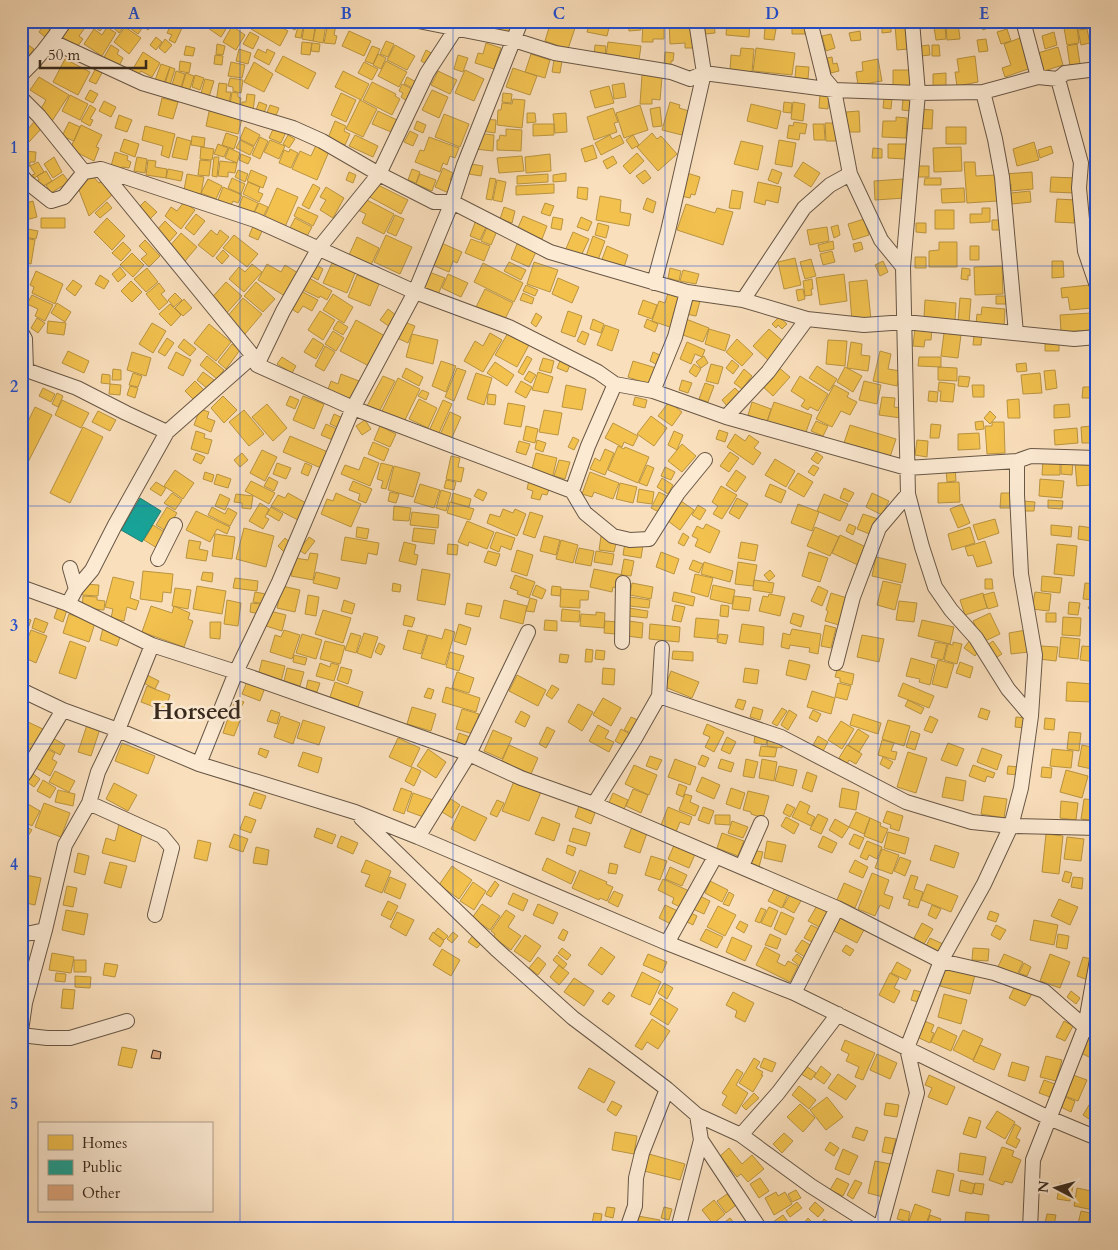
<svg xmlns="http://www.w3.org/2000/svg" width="1118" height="1250" viewBox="0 0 1118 1250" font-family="Cardo,serif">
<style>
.homes{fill:#f2c14e;stroke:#ba9440}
.public{fill:#17a398;stroke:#217f73}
.building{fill:#e1a87f;stroke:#382a1e}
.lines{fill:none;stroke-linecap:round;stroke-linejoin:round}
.minor-casing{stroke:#685746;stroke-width:16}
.minor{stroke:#fcead3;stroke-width:14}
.grid{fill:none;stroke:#1d4ed8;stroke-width:1;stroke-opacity:0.55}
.labels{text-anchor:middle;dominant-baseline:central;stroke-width:5;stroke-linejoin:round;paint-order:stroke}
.district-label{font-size:24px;font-weight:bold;fill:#382a1e;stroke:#fcead3}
.neatline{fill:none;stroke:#1d4ed8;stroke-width:2}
.grid-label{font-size:16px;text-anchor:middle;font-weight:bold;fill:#1d4ed8}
</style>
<rect width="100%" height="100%" fill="#fadfbc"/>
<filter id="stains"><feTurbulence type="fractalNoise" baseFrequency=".004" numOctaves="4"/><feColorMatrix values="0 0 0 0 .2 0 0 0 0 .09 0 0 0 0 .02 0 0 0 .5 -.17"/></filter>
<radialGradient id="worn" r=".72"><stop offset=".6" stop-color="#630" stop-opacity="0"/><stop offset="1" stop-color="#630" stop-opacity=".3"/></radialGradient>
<path class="homes" d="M 95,21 L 103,21 L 106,24 L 100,31 L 92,25 Z
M 106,21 L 128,21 L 119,33 Z
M 130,21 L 135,21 L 143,27 L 138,34 L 127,26 Z
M 137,21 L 151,21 L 153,23 L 148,30 Z
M 208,21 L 215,21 L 226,29 L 221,37 L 205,26 Z
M 255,21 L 271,21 L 288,31 L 280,46 L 251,29 Z
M 289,21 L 300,21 L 295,30 L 286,26 Z
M 305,21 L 316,21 L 313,41 L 302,39 Z
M 503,21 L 512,21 L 509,34 L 500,32 Z
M 551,21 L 575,28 L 568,49 L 545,41 Z
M 590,21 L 610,24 L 607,36 L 587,32 Z
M 628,21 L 640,21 L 641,30 L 629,31 Z
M 643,21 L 664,21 L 664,39 L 653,39 L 653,42 L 642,42 Z
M 669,21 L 693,21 L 694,48 L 685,48 L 685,43 L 670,44 Z
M 727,21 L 750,21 L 749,37 L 726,35 Z
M 792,21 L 805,21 L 805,34 L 792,34 Z
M 846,21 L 865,21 L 865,23 L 847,26 Z
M 979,21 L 987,21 L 990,27 L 983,30 Z
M 1077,21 L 1089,21 L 1090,26 L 1078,28 Z
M 72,22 L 84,29 L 79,36 L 83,39 L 77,47 L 62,37 Z
M 317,22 L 326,24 L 323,43 L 313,41 Z
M 714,22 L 715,33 L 705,34 L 704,23 Z
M 172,23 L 182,28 L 175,43 L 169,40 L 172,35 L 167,33 Z
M 328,23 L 336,25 L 334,35 L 337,36 L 335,44 L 324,43 Z
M 891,23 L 891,32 L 882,33 L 882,24 Z
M 958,23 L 960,39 L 947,40 L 946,25 Z
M 907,24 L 908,49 L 897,50 L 895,25 Z
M 44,25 L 50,30 L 45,37 L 39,32 Z
M 232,26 L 245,35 L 236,50 L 223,42 Z
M 945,26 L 946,39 L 936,40 L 934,27 Z
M 1077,26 L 1079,43 L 1067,45 L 1064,28 Z
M 107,27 L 116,33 L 102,56 L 84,44 L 94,29 L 102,35 Z
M 125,27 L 141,38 L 129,54 L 114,42 Z
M 298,27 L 303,28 L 301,38 L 295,37 Z
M 765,28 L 776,29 L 774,40 L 764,39 Z
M 1007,29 L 1011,41 L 1001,44 L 997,32 Z
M 1087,29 L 1090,43 L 1081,45 L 1078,30 Z
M 349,31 L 371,41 L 364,56 L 342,46 Z
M 860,31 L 861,40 L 851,41 L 849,33 Z
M 250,32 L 259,37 L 253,49 L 243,44 Z
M 1054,32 L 1057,45 L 1045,49 L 1042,36 Z
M 831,34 L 835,48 L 826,51 L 822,36 Z
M 156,37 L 162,42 L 156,50 L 150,45 Z
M 1020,38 L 1031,68 L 1005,77 L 1002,68 L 1011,65 L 1004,44 Z
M 165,39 L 172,45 L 165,53 L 159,48 Z
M 986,39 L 988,51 L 979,52 L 977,40 Z
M 21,40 L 34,49 L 21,65 Z
M 386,41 L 394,44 L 388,57 L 380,54 Z
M 302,42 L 312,43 L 310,55 L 301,54 Z
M 608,42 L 641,46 L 639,60 L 606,56 Z
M 312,43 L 320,44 L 319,52 L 311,51 Z
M 486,43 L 501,48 L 494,69 L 475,63 L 478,53 L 483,54 Z
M 217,44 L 225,46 L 223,55 L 216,54 Z
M 1077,44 L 1080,64 L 1070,66 L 1067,46 Z
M 111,45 L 119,50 L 117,54 L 123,58 L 119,66 L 104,57 Z
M 395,45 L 415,56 L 407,70 L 387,60 Z
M 595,45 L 606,46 L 605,56 L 594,55 Z
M 929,45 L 930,55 L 921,56 L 921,46 Z
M 932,45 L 939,45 L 940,56 L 932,56 Z
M 186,46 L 195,48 L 193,56 L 184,55 Z
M 372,46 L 380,49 L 373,64 L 365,61 Z
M 1058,47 L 1063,65 L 1044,71 L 1038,53 Z
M 741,48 L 754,49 L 752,72 L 730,70 L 731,55 L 740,56 Z
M 756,48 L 795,53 L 792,75 L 753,71 Z
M 239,49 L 251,53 L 248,64 L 236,61 Z
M 258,49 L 266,53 L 267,49 L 275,53 L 269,65 L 254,57 Z
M 426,50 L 433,54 L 428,65 L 421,61 Z
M 143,52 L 160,63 L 152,77 L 141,71 L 138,76 L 131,72 Z
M 665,52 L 674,53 L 673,61 L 671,61 L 671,67 L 664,66 Z
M 378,54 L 386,58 L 381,69 L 373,65 Z
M 531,54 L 550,60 L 545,78 L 525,72 Z
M 215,55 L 223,56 L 222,65 L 214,64 Z
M 458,55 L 468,58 L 463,72 L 454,69 Z
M 283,56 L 316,73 L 308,89 L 275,71 Z
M 975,56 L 978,82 L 957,86 L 955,72 L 959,72 L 957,59 Z
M 832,57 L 833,64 L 837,63 L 839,71 L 831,73 L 827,58 Z
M 65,59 L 90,72 L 78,95 L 53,82 Z
M 878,59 L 882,81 L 858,85 L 856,72 L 863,71 L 862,62 Z
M 554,60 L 562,61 L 560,73 L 552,72 Z
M 180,61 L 191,63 L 189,73 L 179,71 Z
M 386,61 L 407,72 L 399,87 L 378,76 Z
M 231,62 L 245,65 L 242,78 L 228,76 Z
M 254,62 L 273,74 L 264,92 L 244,82 Z
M 364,62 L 378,69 L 372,80 L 358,73 Z
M 161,64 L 170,67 L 163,86 L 154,83 Z
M 97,66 L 104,69 L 96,84 L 89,81 Z
M 796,66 L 809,67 L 808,79 L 795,78 Z
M 170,67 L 175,69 L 169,88 L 164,87 Z
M 513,68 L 537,76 L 530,95 L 506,87 Z
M 465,70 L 484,79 L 474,101 L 455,93 Z
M 893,70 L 912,70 L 912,87 L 893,86 Z
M 176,71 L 185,74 L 181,88 L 172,85 Z
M 343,71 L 369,84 L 361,100 L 335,87 Z
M 438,71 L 457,80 L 450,94 L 431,85 Z
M 186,73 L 194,76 L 188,95 L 180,93 Z
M 946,73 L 946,87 L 933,87 L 933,74 Z
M 195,75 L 204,78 L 200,90 L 192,87 Z
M 642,75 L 662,77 L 660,100 L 652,99 L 652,104 L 640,104 Z
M 39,77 L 69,95 L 52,121 L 39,112 L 46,100 L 30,90 Z
M 407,77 L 418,83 L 415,89 L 404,84 Z
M 230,78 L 243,80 L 241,93 L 233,91 L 233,87 L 228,86 Z
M 205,79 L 214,81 L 208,100 L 200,97 Z
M 372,82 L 396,94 L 395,96 L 400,99 L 392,115 L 363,100 Z
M 219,83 L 227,84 L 226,92 L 231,92 L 229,104 L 216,102 Z
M 624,83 L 626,97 L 614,99 L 612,85 Z
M 402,84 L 416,91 L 410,103 L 401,97 L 403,93 L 399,91 Z
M 609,86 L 614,103 L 595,108 L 590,91 Z
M 90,90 L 98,94 L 93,103 L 85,99 Z
M 432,90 L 448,97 L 439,118 L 422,110 Z
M 232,92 L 238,93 L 238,97 L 241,98 L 240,106 L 230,104 Z
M 341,93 L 356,100 L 346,122 L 331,115 Z
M 503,93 L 512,94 L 511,103 L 502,102 Z
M 247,94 L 255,95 L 253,111 L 241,110 L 242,102 L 246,102 Z
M 820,94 L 829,95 L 828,109 L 819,108 Z
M 70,95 L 88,104 L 80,120 L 62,111 Z
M 162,98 L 178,102 L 173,119 L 158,115 Z
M 884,98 L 892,98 L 891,109 L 883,108 Z
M 513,99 L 525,100 L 522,128 L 497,125 L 498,110 L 501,110 L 502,103 L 512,104 Z
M 903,99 L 911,99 L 911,111 L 902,110 Z
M 360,100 L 377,109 L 363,137 L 346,129 Z
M 104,101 L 116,107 L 111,117 L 99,111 Z
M 259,102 L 267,105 L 263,116 L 255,113 Z
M 670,102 L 680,105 L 679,108 L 689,111 L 682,135 L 662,130 Z
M 784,102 L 792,103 L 791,113 L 783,112 Z
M 793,102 L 805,104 L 803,121 L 791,119 Z
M 751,104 L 781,111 L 777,129 L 747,121 Z
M 90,105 L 96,109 L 90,119 L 93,120 L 90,126 L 81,121 Z
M 270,105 L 279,108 L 275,118 L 266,115 Z
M 640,105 L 648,130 L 624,138 L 616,113 Z
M 210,107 L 243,115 L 238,134 L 206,126 Z
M 660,107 L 662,126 L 653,127 L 650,109 Z
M 613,108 L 618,122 L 614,123 L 617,132 L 594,140 L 587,117 Z
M 917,109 L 933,110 L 932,129 L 916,128 Z
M 378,111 L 397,120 L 391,132 L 372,124 Z
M 859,111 L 860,132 L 847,132 L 846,112 Z
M 527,113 L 535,113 L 536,122 L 527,123 Z
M 566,113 L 567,132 L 555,133 L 553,114 Z
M 444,114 L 469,124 L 460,147 L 435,137 Z
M 119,115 L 132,120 L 127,132 L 115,128 Z
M 896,117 L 907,118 L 906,138 L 882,137 L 883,121 L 896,121 Z
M 483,119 L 496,120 L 495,133 L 482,131 Z
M 335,121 L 346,126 L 344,131 L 350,134 L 345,145 L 328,138 Z
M 417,121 L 426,125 L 423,133 L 414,129 Z
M 34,122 L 41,129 L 29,142 L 23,135 Z
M 69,122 L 80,127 L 74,141 L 62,136 Z
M 794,122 L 807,124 L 805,134 L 800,133 L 799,140 L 787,138 L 789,125 L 793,126 Z
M 825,123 L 837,123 L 838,141 L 826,141 Z
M 533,124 L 554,124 L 554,135 L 533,136 Z
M 813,124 L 824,124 L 825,140 L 814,140 Z
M 81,125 L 102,135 L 96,147 L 99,148 L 94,161 L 70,149 Z
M 145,126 L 175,134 L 169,158 L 161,155 L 163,146 L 142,140 Z
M 245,127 L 260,135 L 254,146 L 240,139 Z
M 274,127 L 286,132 L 281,143 L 269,138 Z
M 946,127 L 966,127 L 966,144 L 946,144 Z
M 506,129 L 522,130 L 521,151 L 497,150 L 497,140 L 499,140 L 500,135 L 506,136 Z
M 410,131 L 418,135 L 413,146 L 404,142 Z
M 226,133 L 238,137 L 234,149 L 222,145 Z
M 476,133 L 494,135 L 493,151 L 475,149 Z
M 652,133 L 657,139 L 661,136 L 677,154 L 658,171 L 637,147 Z
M 288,135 L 295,139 L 289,148 L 283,144 Z
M 355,135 L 378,146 L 373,157 L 349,146 Z
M 610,135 L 612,139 L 620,135 L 624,143 L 601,155 L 595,143 Z
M 633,135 L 639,145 L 632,149 L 626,140 Z
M 192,136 L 205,138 L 204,147 L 191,145 Z
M 177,137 L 191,141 L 187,160 L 172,157 Z
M 260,137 L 268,141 L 260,159 L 252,155 Z
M 429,137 L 459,148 L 455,158 L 450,156 L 447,165 L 443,163 L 440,172 L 415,162 L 420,150 L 424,151 Z
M 124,139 L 139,144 L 135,157 L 120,151 Z
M 240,140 L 254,147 L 250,155 L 236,148 Z
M 270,140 L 285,146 L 279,159 L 264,152 Z
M 779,140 L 796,143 L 792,167 L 775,164 Z
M 741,141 L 763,146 L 758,170 L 734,164 Z
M 1034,142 L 1039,160 L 1017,166 L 1013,149 Z
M 317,143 L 330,149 L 317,180 L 292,169 L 300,151 L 311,156 Z
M 218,144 L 228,148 L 224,157 L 214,154 Z
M 888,144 L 906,144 L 905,159 L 888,158 Z
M 593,145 L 597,158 L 585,162 L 581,149 Z
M 1051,146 L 1053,153 L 1040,158 L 1038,150 Z
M 201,147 L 214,149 L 212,160 L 200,159 Z
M 961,147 L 962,171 L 934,172 L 933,148 Z
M 229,148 L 240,153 L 237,163 L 225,158 Z
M 873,148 L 882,149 L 882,158 L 872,158 Z
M 290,149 L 298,153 L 291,168 L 279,163 L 284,150 L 289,152 Z
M 23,151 L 36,152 L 35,162 L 30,162 L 30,166 L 23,166 L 23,161 L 21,161 Z
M 115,152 L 128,156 L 127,160 L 131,162 L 129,168 L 122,167 L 121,170 L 111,166 Z
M 637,153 L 644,161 L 630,174 L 623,166 Z
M 241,154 L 251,158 L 248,164 L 239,160 Z
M 550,154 L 551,171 L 526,173 L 525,157 Z
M 522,156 L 524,171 L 499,173 L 497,158 Z
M 613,156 L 617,163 L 607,169 L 603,161 Z
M 54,157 L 62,172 L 53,178 L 44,164 Z
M 137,157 L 147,159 L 145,173 L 134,171 Z
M 214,157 L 219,157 L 217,177 L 212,176 Z
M 148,160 L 156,161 L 155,167 L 167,169 L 166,178 L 146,175 Z
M 200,160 L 211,161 L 209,176 L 198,175 Z
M 220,161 L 237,163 L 235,173 L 228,172 L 228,177 L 218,176 Z
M 38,162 L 44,172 L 34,178 L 32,175 L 35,174 L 30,166 Z
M 803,162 L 820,173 L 811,187 L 794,176 Z
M 964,162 L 975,162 L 976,176 L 995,175 L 997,201 L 967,203 Z
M 471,164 L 483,166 L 481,176 L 469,174 Z
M 916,166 L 929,166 L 929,177 L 916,177 Z
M 443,168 L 453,173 L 450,180 L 456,182 L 451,194 L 435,187 Z
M 168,169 L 183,172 L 181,181 L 166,178 Z
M 412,169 L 420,172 L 416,183 L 408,180 Z
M 772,169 L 782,173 L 778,184 L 768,180 Z
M 238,170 L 248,174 L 245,182 L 235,177 Z
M 251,170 L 267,177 L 263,188 L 247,181 Z
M 645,170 L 651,178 L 643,184 L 636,176 Z
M 46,171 L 52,181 L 40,188 L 36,182 L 39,180 L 37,176 Z
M 349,172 L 356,175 L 353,183 L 346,180 Z
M 1032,172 L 1033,189 L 1011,191 L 1011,184 L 1005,184 L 1004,174 Z
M 90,173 L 99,183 L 101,182 L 113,194 L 89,216 L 77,185 Z
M 566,173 L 566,181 L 553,182 L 553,175 Z
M 687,173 L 700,177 L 695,195 L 691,194 L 690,198 L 681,196 Z
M 63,174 L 69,182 L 51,193 L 46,185 Z
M 187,174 L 204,177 L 201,194 L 184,190 Z
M 420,174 L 436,180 L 432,191 L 416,184 Z
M 548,174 L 548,182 L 517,184 L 517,176 Z
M 1051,177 L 1076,178 L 1075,193 L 1050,192 Z
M 232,178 L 245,184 L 241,194 L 228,188 Z
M 490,178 L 496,179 L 492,200 L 486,199 Z
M 925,178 L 941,178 L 941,185 L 924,185 Z
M 208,179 L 222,186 L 216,199 L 201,193 Z
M 903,179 L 905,198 L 875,200 L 874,181 Z
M 497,180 L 506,182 L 502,202 L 493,200 Z
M 248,182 L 260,187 L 258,192 L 263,194 L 259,202 L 243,194 Z
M 758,182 L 781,187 L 778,203 L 766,200 L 765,205 L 754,202 Z
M 374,183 L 408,200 L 401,214 L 368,196 Z
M 313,184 L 320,188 L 309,209 L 302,205 Z
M 554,184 L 554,193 L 516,195 L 516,186 Z
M 223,187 L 242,195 L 238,203 L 233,201 L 231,205 L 218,200 Z
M 326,187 L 344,198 L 333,218 L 320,210 L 326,200 L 320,197 Z
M 578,187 L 588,188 L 587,200 L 577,198 Z
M 277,188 L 298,197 L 285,227 L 264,218 Z
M 964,188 L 965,202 L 942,203 L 941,189 Z
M 732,190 L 743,192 L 740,209 L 729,208 Z
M 1030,191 L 1031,202 L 1012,204 L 1011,193 Z
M 243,196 L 258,203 L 253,215 L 238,208 Z
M 600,196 L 621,200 L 620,212 L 631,214 L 629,226 L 596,220 Z
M 363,198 L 394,214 L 384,234 L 362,223 L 366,214 L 358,210 Z
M 647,198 L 656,202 L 653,213 L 643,209 Z
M 1057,199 L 1076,200 L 1074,223 L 1055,222 Z
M 33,201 L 37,217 L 26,220 L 22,204 Z
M 145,201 L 157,212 L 149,220 L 137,209 Z
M 107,202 L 112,208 L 100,218 L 95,213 Z
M 184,202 L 195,210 L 181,229 L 165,216 L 171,207 L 177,211 Z
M 259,203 L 268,207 L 263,217 L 254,213 Z
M 545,203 L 554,206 L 550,216 L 541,213 Z
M 686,204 L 715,213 L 717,208 L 733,212 L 723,245 L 677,230 Z
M 298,207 L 318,216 L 313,226 L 294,216 Z
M 504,207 L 515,211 L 512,223 L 500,219 Z
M 982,208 L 990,208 L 990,222 L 970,223 L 970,214 L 982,214 Z
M 935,210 L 954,210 L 954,229 L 935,229 Z
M 196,214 L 205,221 L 194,235 L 185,228 Z
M 395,215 L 404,219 L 396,236 L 387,232 Z
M 523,216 L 547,226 L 542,239 L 517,230 Z
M 553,217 L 563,219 L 561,230 L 551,228 Z
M 581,217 L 592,222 L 588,231 L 577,227 Z
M 41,218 L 65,218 L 65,228 L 41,228 Z
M 107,218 L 125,236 L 112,250 L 94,232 Z
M 295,218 L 312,227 L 306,238 L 289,230 Z
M 864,219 L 869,235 L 853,240 L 848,224 Z
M 476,220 L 487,225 L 480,240 L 470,236 Z
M 992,220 L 999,220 L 1000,230 L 992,230 Z
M 165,221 L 177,233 L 169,242 L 156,231 Z
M 598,223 L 609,226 L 606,238 L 595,235 Z
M 916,223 L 926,223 L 926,233 L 916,232 Z
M 838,225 L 840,235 L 834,238 L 831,227 Z
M 253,226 L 263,229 L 258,240 L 249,236 Z
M 487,227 L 497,231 L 491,245 L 481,241 Z
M 827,227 L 829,241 L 810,245 L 807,230 Z
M 23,228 L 38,231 L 36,239 L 22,237 Z
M 211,230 L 217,235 L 220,230 L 229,237 L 213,257 L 198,245 Z
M 573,232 L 589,239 L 580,258 L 565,251 Z
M 181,233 L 197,247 L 185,261 L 169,247 Z
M 234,235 L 258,254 L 247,267 L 223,248 Z
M 386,235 L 412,247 L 400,274 L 374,262 Z
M 593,236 L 605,241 L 597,263 L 585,259 Z
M 21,237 L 35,240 L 31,264 L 21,262 Z
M 357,237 L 379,248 L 371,265 L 349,255 Z
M 471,239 L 490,246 L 484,261 L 465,253 Z
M 145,240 L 160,256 L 149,267 L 141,259 L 147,254 L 139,246 Z
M 833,241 L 834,249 L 820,252 L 818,245 Z
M 123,242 L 131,250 L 121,261 L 112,253 Z
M 439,242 L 462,252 L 457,263 L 453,261 L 449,272 L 430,264 Z
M 861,242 L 863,249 L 855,252 L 853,244 Z
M 939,242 L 957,242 L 957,267 L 929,267 L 929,251 L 939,250 Z
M 517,244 L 536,252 L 529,267 L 511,259 Z
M 607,246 L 628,255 L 623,270 L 601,262 Z
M 970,246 L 979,246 L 979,260 L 970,260 Z
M 223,250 L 229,256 L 222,264 L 216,258 Z
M 832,251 L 835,262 L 823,265 L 820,254 Z
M 132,253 L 144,265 L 133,277 L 120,265 Z
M 915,257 L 926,257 L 926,268 L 915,268 Z
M 795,258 L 801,285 L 784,289 L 778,262 Z
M 811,259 L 816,276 L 805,279 L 800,262 Z
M 883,261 L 888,272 L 880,276 L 875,265 Z
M 1052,261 L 1063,261 L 1064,277 L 1052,278 Z
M 509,262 L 526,270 L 521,280 L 504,271 Z
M 534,262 L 558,270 L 550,292 L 527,284 Z
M 332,263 L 355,273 L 347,293 L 323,283 Z
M 483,263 L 523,283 L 514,302 L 474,282 Z
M 252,264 L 262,272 L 244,292 L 229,279 L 239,267 L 245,272 Z
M 267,264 L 281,272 L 285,265 L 298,273 L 285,296 L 258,280 Z
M 315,264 L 323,269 L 318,280 L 309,275 Z
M 1002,266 L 1003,294 L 975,295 L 974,267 Z
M 120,267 L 126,275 L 118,282 L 112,274 Z
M 147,268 L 158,282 L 146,292 L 134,279 Z
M 670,268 L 681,271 L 679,281 L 668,278 Z
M 962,268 L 970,269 L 970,276 L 968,275 L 968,280 L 961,279 Z
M 683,270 L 699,274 L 696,284 L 680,281 Z
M 36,271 L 63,284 L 55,304 L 32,293 L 34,287 L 30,285 Z
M 429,272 L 445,278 L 437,297 L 421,290 Z
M 448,274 L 468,283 L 461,297 L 442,288 Z
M 844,274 L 847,301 L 820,305 L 816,278 Z
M 100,275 L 109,281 L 104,289 L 95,284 Z
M 357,275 L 379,284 L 370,306 L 348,297 Z
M 309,278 L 332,291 L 327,300 L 320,296 L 319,298 L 303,290 Z
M 558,278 L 579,287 L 572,303 L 552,294 Z
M 812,279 L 813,289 L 811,289 L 812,295 L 805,296 L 803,281 Z
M 73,280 L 82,286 L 75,296 L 66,289 Z
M 867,280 L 871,320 L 852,322 L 849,282 Z
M 131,281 L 142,292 L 132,302 L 121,291 Z
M 226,282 L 242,296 L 224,316 L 208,302 Z
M 256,282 L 275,299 L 263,312 L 244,296 Z
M 159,283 L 165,291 L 161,294 L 168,302 L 159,310 L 146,294 Z
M 526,285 L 538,290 L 535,296 L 523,291 Z
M 1090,285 L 1092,308 L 1070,310 L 1068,297 L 1062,298 L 1061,288 Z
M 485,289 L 513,303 L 504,321 L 476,307 Z
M 803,289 L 805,299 L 798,301 L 796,290 Z
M 299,290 L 318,300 L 312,311 L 303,306 L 298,313 L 290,308 Z
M 175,293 L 182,300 L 174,307 L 168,300 Z
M 523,293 L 534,298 L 532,304 L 520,300 Z
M 668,293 L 683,299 L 673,328 L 652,321 L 659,301 L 665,303 Z
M 333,294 L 353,307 L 344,323 L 323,310 Z
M 32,295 L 53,305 L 45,321 L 35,316 L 38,309 L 27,304 Z
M 996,296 L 1007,296 L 1007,304 L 996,304 Z
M 243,298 L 262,314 L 245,334 L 226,318 Z
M 690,298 L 700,301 L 696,316 L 686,314 Z
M 960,298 L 971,299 L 969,323 L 958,322 Z
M 184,299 L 192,308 L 183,316 L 175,308 Z
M 643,300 L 657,305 L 652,319 L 638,314 Z
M 925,300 L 956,303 L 955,320 L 924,318 Z
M 57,303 L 71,312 L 65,322 L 51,313 Z
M 170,304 L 181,315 L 171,326 L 159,314 Z
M 982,307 L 1005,309 L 1004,327 L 976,324 L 977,314 L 981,315 Z
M 388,309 L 397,316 L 390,327 L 380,320 Z
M 320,311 L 335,320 L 323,340 L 308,330 Z
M 568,311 L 582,316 L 575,337 L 561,332 Z
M 536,313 L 542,317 L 536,327 L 531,323 Z
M 1091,313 L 1092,330 L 1061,332 L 1060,315 Z
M 779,317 L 787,324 L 782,329 L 778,325 L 776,328 L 772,324 Z
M 37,318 L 45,323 L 38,333 L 31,328 Z
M 593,319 L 604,324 L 601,333 L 590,329 Z
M 647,319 L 658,324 L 655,332 L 644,327 Z
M 686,319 L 709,328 L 703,342 L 680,334 Z
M 356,320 L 385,336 L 369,366 L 340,351 Z
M 48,321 L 66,323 L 64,335 L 47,333 Z
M 338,321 L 348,327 L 343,335 L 333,329 Z
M 404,322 L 415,326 L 408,343 L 397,338 Z
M 152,323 L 166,331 L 153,353 L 139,344 Z
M 209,324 L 231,342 L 216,361 L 194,343 Z
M 605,325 L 619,330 L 612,351 L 597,345 Z
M 915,328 L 932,329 L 931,340 L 925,340 L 924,347 L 913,346 Z
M 709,329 L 730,335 L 725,351 L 705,344 Z
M 769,329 L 785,343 L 769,361 L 753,346 Z
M 333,331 L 344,338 L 336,351 L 325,344 Z
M 582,331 L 589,334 L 585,345 L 577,341 Z
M 490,333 L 502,340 L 483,372 L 464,361 L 475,341 L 483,346 Z
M 508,333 L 529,345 L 517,367 L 495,355 Z
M 944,333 L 961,335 L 958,358 L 941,356 Z
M 412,334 L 438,340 L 433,364 L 406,357 Z
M 974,335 L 982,335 L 981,345 L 973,345 Z
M 167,338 L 174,343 L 165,356 L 158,352 Z
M 313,338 L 324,345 L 316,359 L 304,352 Z
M 184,339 L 196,349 L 190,356 L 178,347 Z
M 737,339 L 753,354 L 742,366 L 726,352 Z
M 828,340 L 847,341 L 845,366 L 826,364 Z
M 687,342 L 705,350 L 702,357 L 695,354 L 691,364 L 680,359 Z
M 851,342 L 862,344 L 861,355 L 870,356 L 868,371 L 847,368 Z
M 232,344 L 240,350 L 226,369 L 218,362 Z
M 1045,344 L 1059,344 L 1059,351 L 1045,351 Z
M 325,346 L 335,352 L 324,371 L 315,366 Z
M 68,351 L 89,361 L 84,373 L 62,363 Z
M 880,351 L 891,354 L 888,369 L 901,371 L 897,386 L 873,381 Z
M 132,352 L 151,358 L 146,376 L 127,370 Z
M 176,352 L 191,360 L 183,376 L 168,368 Z
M 653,352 L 662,356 L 658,365 L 650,361 Z
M 207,356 L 224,370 L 217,379 L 200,365 Z
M 527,356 L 532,359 L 523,375 L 518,372 Z
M 704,356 L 708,363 L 701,368 L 696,362 Z
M 282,357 L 296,366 L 292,373 L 277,364 Z
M 919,357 L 941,357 L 941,367 L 918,366 Z
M 543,358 L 554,361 L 551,373 L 539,370 Z
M 732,360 L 739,366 L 733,374 L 726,368 Z
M 441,361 L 456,366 L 446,392 L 432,386 Z
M 560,361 L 570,365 L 567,372 L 557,368 Z
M 633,361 L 656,368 L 651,385 L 628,377 Z
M 495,362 L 514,375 L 507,386 L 487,373 Z
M 1026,363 L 1027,371 L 1017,372 L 1016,364 Z
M 694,364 L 701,369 L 696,377 L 689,372 Z
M 711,364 L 723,367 L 718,384 L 706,381 Z
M 777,366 L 790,377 L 773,396 L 761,385 Z
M 817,366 L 837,379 L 829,391 L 809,378 Z
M 845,367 L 862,376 L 853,392 L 837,382 Z
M 938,367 L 957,368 L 957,381 L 938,380 Z
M 406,368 L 423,377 L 419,386 L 402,377 Z
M 457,368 L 466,371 L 454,401 L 445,397 Z
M 113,369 L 121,370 L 121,380 L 112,380 Z
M 744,369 L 752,376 L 742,389 L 734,383 Z
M 1055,370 L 1057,388 L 1046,390 L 1044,371 Z
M 529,371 L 536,375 L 531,383 L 524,379 Z
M 203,372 L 214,380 L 208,389 L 197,380 Z
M 538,372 L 553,377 L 548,393 L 532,390 Z
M 133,373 L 142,376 L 138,387 L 129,385 Z
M 476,373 L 492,378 L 484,405 L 467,399 Z
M 1040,373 L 1042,393 L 1023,394 L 1021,375 Z
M 102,374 L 110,375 L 110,384 L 101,383 Z
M 341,374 L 359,381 L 352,401 L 327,392 L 331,381 L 338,384 Z
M 383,376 L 395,381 L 379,412 L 367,406 Z
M 800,376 L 828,394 L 818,411 L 810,407 L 808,410 L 801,406 L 805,400 L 791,391 Z
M 959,376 L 970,377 L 968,387 L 958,386 Z
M 398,378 L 420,389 L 403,424 L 381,413 Z
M 682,380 L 692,383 L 688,393 L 679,390 Z
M 195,381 L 204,390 L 194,400 L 185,391 Z
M 521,381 L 532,387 L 526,398 L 515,392 Z
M 864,381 L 881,385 L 877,404 L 859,400 Z
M 939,382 L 955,384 L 953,402 L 940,401 L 941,391 L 938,391 Z
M 705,383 L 714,386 L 708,402 L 699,399 Z
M 110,384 L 121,385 L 120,395 L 109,394 Z
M 566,385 L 586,389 L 582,410 L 562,407 Z
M 834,385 L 849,393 L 847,397 L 857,402 L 850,415 L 841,411 L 832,427 L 816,419 Z
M 972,385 L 984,385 L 984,397 L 973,397 Z
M 130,386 L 138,388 L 135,398 L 127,395 Z
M 1083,387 L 1095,387 L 1095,398 L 1082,398 Z
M 43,388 L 55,394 L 51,402 L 39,396 Z
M 735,388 L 740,393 L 727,406 L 722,400 Z
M 422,390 L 429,393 L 426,400 L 418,396 Z
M 929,391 L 938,392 L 937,402 L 928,401 Z
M 57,393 L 63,396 L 58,407 L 52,404 Z
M 488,394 L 496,395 L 495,405 L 487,404 Z
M 223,396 L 237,410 L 224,423 L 211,408 Z
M 290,396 L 299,400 L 295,409 L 286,405 Z
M 303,396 L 324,404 L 314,429 L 293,420 Z
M 635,397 L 647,400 L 645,408 L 633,405 Z
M 882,397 L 895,398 L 894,407 L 902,408 L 901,418 L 879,415 Z
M 419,399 L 437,408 L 428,428 L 409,419 Z
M 1019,399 L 1020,418 L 1008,418 L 1007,400 Z
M 62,400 L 89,413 L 81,428 L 55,415 Z
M 443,400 L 452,404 L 438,435 L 429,431 Z
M 669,402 L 682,412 L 672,426 L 658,416 Z
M 752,402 L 771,409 L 767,422 L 748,415 Z
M 774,402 L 812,415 L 805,435 L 767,422 Z
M 508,403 L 525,406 L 521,427 L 504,424 Z
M 267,404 L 287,428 L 273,441 L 252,417 Z
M 1069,404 L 1070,417 L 1054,418 L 1054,405 Z
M 35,407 L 52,415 L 21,476 L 21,436 Z
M 200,409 L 209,412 L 207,418 L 215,421 L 211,432 L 194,425 Z
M 244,410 L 264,434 L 249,446 L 229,422 Z
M 544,410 L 562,413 L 558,435 L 539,432 Z
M 98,411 L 116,420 L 110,431 L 92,422 Z
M 990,411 L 996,417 L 990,424 L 984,418 Z
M 450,412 L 461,417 L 450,442 L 439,437 Z
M 334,414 L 345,419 L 341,429 L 330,424 Z
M 651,416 L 667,428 L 654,446 L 637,434 Z
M 365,420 L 371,429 L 362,435 L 356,426 Z
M 816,421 L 828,426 L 823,436 L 811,431 Z
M 983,421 L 984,429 L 976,430 L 975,422 Z
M 992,422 L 1004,422 L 1005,453 L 987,454 L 985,426 L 992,426 Z
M 613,423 L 638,436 L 633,446 L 624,442 L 622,447 L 605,438 Z
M 326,424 L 339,430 L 335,441 L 321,435 Z
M 931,424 L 941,425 L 939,438 L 930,438 Z
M 850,425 L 896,439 L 890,457 L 844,443 Z
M 380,426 L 396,434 L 390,447 L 374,440 Z
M 526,426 L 538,429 L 535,443 L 523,440 Z
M 1092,426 L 1093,443 L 1082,443 L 1081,427 Z
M 83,427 L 103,437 L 70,503 L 50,493 Z
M 1077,428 L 1078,443 L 1055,445 L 1054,430 Z
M 719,430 L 728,433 L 725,442 L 716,439 Z
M 196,431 L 205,434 L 204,438 L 212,440 L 208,454 L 191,449 Z
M 674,431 L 683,435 L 677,450 L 668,445 Z
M 979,433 L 980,449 L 958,450 L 958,434 Z
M 735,434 L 745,441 L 749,435 L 759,442 L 754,448 L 761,453 L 753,465 L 727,447 Z
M 290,436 L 328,452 L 321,468 L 283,452 Z
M 573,437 L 579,440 L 574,450 L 568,447 Z
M 537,440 L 546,443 L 543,452 L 535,449 Z
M 917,440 L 928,441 L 927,457 L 915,455 Z
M 519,441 L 530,444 L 526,455 L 516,452 Z
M 373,442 L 389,449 L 384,461 L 368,454 Z
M 682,444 L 696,456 L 682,472 L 668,461 Z
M 618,446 L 624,449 L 625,447 L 649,457 L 638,483 L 608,470 Z
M 605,449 L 614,453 L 605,475 L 590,469 L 595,458 L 600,461 Z
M 262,450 L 277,457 L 265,481 L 250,473 Z
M 730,452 L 739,458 L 729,472 L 720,466 Z
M 816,452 L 823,457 L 818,464 L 811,459 Z
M 196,453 L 205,457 L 201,464 L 193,460 Z
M 242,453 L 248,460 L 240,467 L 234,460 Z
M 536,453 L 557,458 L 552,479 L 531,473 Z
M 451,456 L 460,458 L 458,467 L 464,468 L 461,482 L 446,479 Z
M 364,457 L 379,463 L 370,486 L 341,474 L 345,465 L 359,470 Z
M 775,459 L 795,471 L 786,487 L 765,475 Z
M 1043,459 L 1060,459 L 1060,475 L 1042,475 Z
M 559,460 L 570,462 L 565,479 L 554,476 Z
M 1061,461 L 1073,462 L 1072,475 L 1061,474 Z
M 1090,462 L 1092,485 L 1077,486 L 1075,463 Z
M 277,463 L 291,468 L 286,479 L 273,474 Z
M 305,463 L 312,466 L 308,476 L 301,473 Z
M 381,463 L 393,466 L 386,489 L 381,488 L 383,481 L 377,479 Z
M 647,465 L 654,468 L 647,486 L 639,483 Z
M 813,465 L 819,468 L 814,476 L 808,472 Z
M 394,466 L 420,473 L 413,497 L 388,490 Z
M 665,467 L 675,472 L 671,480 L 661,476 Z
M 955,467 L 956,481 L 947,482 L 946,468 Z
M 175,470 L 194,483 L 183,499 L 164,486 Z
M 736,470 L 746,477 L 736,492 L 726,485 Z
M 205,472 L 214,475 L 212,482 L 203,479 Z
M 590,472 L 619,483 L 613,499 L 594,492 L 592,497 L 582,494 Z
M 798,473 L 813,482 L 804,497 L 788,488 Z
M 217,474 L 231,479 L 228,488 L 214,484 Z
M 269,477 L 278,482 L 274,491 L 264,486 Z
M 662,478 L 673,485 L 668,494 L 657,487 Z
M 1040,479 L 1064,481 L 1062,498 L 1039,496 Z
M 446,480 L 456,482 L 454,490 L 444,488 Z
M 529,480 L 550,486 L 547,495 L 542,494 L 540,500 L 531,498 L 533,491 L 527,489 Z
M 251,481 L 275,493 L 269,504 L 245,491 Z
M 353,481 L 372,489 L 366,503 L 358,500 L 360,494 L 349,490 Z
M 156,482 L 166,488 L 161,496 L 150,489 Z
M 959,482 L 960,502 L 938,503 L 938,483 Z
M 620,483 L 637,487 L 633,503 L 616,499 Z
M 420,484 L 440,490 L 434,508 L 414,502 Z
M 770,484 L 786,491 L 781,503 L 765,496 Z
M 721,486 L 737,495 L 722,519 L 713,514 L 718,506 L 712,502 Z
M 844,488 L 854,493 L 849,502 L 840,498 Z
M 478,489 L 487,493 L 483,501 L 474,496 Z
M 639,489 L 654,492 L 652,504 L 637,502 Z
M 441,490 L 451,493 L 446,511 L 436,508 Z
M 390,492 L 399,494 L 396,503 L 388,501 Z
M 659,492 L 669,497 L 661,513 L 651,508 Z
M 172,493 L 182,500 L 175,510 L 164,503 Z
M 288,493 L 306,503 L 298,520 L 271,506 L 278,495 L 285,498 Z
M 336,493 L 361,504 L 351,527 L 321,514 L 327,499 L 333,501 Z
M 453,493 L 471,499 L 469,507 L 451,502 Z
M 872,493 L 889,501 L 882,515 L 866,507 Z
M 1001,493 L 1011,493 L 1010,508 L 1000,508 Z
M 220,494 L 230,499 L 225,510 L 215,506 Z
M 236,494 L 253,496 L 251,509 L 242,508 L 242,503 L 234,502 Z
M 824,494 L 848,504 L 840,521 L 817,511 Z
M 737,498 L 748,504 L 739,519 L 729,513 Z
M 1048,500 L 1063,501 L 1062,509 L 1048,508 Z
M 681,501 L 694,510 L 680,530 L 668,521 Z
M 1023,501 L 1035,502 L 1034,511 L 1022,511 Z
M 450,502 L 474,509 L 470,520 L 447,513 Z
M 260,503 L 269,509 L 265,517 L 269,519 L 263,529 L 249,521 Z
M 798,504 L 819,512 L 812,531 L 791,523 Z
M 962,504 L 970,523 L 958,528 L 950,509 Z
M 698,505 L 706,510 L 700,520 L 692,515 Z
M 394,506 L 411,508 L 409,521 L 393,520 Z
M 167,507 L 177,513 L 166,531 L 156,525 Z
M 212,507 L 225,514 L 228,508 L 237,513 L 230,526 L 208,515 Z
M 271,507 L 283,514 L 279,521 L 267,514 Z
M 503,509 L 513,513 L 515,509 L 526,514 L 517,536 L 487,523 L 490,514 L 500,517 Z
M 196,511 L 230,527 L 227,534 L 217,529 L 210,542 L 186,530 Z
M 412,512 L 439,515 L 438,528 L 410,525 Z
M 530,512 L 543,516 L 535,538 L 523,534 Z
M 863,514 L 878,519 L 872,535 L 857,529 Z
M 995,519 L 999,533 L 978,540 L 973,525 Z
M 467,521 L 494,532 L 487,549 L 469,542 L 468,546 L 458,542 Z
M 706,524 L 720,531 L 710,553 L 695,546 L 698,539 L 692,536 L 697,526 L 703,529 Z
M 849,524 L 856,527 L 853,535 L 846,531 Z
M 153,525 L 166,533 L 157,548 L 144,540 Z
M 1051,525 L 1072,527 L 1071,537 L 1051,535 Z
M 1079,526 L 1093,528 L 1091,541 L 1078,539 Z
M 357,527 L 369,529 L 367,539 L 356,537 Z
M 815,527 L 839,537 L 830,556 L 807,546 Z
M 970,527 L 975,543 L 952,550 L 948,534 Z
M 244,528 L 274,536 L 266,567 L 236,559 Z
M 414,528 L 436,530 L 434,544 L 412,541 Z
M 496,532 L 515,538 L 511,550 L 501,546 L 499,552 L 490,548 Z
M 683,533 L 689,537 L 684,546 L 678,543 Z
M 215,534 L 235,537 L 232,559 L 212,556 Z
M 840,535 L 866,547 L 858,565 L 832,553 Z
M 544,536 L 560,540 L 556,555 L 540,551 Z
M 601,536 L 617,539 L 614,552 L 599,550 Z
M 309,537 L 315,541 L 305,554 L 299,550 Z
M 345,537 L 379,543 L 377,555 L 368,553 L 366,564 L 341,560 Z
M 285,538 L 293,545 L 285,553 L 278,546 Z
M 189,540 L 201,542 L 199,549 L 208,551 L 206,561 L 186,558 Z
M 561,540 L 578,545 L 573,563 L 556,559 Z
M 985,541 L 992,563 L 977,567 L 973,555 L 968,556 L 965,547 Z
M 404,542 L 416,545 L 414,554 L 418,555 L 416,565 L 399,561 Z
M 625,542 L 643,545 L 641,558 L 623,555 Z
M 741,542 L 758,545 L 755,561 L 738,558 Z
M 448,544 L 458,545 L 457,555 L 447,554 Z
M 1057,544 L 1077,546 L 1074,576 L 1054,574 Z
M 579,548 L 594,551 L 591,566 L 575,563 Z
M 517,550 L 533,555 L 527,576 L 511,571 Z
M 488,551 L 500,554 L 496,566 L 484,562 Z
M 596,551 L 614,554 L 612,565 L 594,562 Z
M 661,552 L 679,559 L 674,574 L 656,567 Z
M 809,552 L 828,558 L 820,582 L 802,576 Z
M 310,553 L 318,554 L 313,580 L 291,576 L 295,558 L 308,560 Z
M 876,557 L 906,564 L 902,583 L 872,576 Z
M 624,559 L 634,561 L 631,576 L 621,575 Z
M 693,560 L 703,564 L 699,573 L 689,569 Z
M 704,562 L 733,571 L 730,582 L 701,574 Z
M 738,562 L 757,565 L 753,586 L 735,584 Z
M 422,569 L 450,574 L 445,605 L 417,600 Z
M 594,569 L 623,575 L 621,589 L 613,587 L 612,592 L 590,587 Z
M 770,570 L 775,576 L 769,581 L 764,575 Z
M 143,571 L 173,574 L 171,593 L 163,592 L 162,602 L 140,599 Z
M 203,572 L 213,573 L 212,582 L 201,580 Z
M 316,572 L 340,578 L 337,589 L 313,583 Z
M 695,574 L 713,578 L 708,597 L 691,592 Z
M 515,575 L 535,582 L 529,598 L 517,594 L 518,591 L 510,588 Z
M 1042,576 L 1062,578 L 1060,593 L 1041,591 Z
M 113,577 L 134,582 L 130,598 L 139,601 L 136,610 L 127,607 L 124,621 L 111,618 L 113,609 L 105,607 Z
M 235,578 L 258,581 L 257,591 L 233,588 Z
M 985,579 L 992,579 L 993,589 L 985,589 Z
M 754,580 L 774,583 L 772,593 L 753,590 Z
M 883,581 L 901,585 L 895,610 L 877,605 Z
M 393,583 L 401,585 L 400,592 L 392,591 Z
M 632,583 L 653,587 L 651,599 L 630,595 Z
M 1085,583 L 1097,584 L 1097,600 L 1083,599 Z
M 83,584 L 99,585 L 98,596 L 82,595 Z
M 536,585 L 546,590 L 542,599 L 532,595 Z
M 713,585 L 735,590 L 732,604 L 710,599 Z
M 197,586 L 226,591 L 222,614 L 193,609 Z
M 282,586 L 300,590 L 295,612 L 277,608 Z
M 552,586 L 561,587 L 560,596 L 551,595 Z
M 818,586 L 828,591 L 822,606 L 811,601 Z
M 175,588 L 191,590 L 188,609 L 172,606 Z
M 561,589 L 589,591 L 588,600 L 580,600 L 580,608 L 560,607 Z
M 255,592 L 266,594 L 265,604 L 253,602 Z
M 674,592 L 695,597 L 693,606 L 672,601 Z
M 994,592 L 998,606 L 988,609 L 983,595 Z
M 1035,592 L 1051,594 L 1049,611 L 1032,609 Z
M 831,593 L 847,598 L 839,625 L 825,621 L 828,611 L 826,610 Z
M 983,593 L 987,608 L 965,615 L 960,600 Z
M 769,594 L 785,597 L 780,616 L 759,611 L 763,596 L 768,597 Z
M 308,595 L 319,597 L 316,616 L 305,614 Z
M 83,596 L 97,597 L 97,600 L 105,601 L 104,610 L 82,608 Z
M 734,596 L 751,598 L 749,611 L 732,609 Z
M 630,597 L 650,600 L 649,608 L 629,606 Z
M 530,598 L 537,600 L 534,612 L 526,611 Z
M 227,600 L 241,603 L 238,626 L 224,624 Z
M 344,600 L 355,604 L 352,614 L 341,611 Z
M 504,600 L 527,606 L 523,624 L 500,618 Z
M 1093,600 L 1097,603 L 1095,612 L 1088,608 Z
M 899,601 L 917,603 L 914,622 L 896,620 Z
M 1069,602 L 1080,603 L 1078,615 L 1068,614 Z
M 251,603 L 261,604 L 260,614 L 250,612 Z
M 467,603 L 482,606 L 479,617 L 465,614 Z
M 675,605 L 685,607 L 681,622 L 672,620 Z
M 721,605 L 729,606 L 728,617 L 720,616 Z
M 151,606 L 172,613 L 174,606 L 190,613 L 188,619 L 193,621 L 184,647 L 142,632 Z
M 58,607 L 67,610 L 63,622 L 54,618 Z
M 629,608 L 648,611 L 647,618 L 628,616 Z
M 562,609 L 580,611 L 579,622 L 561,621 Z
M 323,610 L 351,618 L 343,643 L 315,634 Z
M 270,611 L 286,615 L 282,631 L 266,626 Z
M 596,612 L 605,613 L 604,628 L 580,626 L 581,614 L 596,615 Z
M 793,613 L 804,616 L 801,627 L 790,623 Z
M 990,613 L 1000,634 L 983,642 L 973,621 Z
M 1046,613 L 1056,613 L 1056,622 L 1046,622 Z
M 69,614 L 95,623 L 89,642 L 63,633 Z
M 405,615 L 415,618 L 412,627 L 403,625 Z
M 21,616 L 31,620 L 22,646 L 21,646 Z
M 1063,617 L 1081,618 L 1080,636 L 1062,635 Z
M 35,618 L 48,623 L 44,633 L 32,628 Z
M 696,618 L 719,620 L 717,639 L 694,637 Z
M 545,620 L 557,621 L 557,631 L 544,630 Z
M 922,620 L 954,627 L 950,644 L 918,636 Z
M 605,621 L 618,622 L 616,634 L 604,633 Z
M 629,621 L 643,623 L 642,638 L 627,636 Z
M 210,622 L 221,622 L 220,639 L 210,638 Z
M 459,624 L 471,628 L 466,645 L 454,641 Z
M 650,624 L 680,627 L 679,642 L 649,639 Z
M 742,624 L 764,627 L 763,645 L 739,642 Z
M 825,625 L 836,628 L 831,648 L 821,646 Z
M 103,628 L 121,634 L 117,646 L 100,640 Z
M 445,629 L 455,632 L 445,665 L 421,658 L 428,635 L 442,639 Z
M 792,629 L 821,634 L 818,654 L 809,652 L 810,648 L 790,645 L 789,649 L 781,647 L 783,633 L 790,635 Z
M 31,630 L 47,636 L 36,663 L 21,656 Z
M 284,630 L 300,635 L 292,659 L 270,652 L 275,635 L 281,637 Z
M 408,630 L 427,635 L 421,654 L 403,649 Z
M 1026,630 L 1029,652 L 1011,654 L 1009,633 Z
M 351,633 L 361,636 L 356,653 L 345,650 Z
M 364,633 L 378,637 L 371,658 L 357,653 Z
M 302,634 L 322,640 L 316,659 L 296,653 Z
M 719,634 L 728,635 L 726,644 L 717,642 Z
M 862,635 L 884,639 L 879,662 L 857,657 Z
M 1061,637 L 1080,639 L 1078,659 L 1059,657 Z
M 970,640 L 981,648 L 975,656 L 964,648 Z
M 70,641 L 86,647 L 76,679 L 59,673 Z
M 325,641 L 345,646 L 340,664 L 320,659 Z
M 993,641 L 1002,654 L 994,659 L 986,646 Z
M 935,642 L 947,644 L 943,660 L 931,657 Z
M 953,642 L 962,644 L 957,664 L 944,660 L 948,644 L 953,645 Z
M 379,643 L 385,646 L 381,655 L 375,652 Z
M 1041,646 L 1058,647 L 1056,661 L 1039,659 Z
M 1082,646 L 1097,647 L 1097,662 L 1080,660 Z
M 586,649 L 593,650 L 592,662 L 585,662 Z
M 596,650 L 605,651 L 604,660 L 595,659 Z
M 673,651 L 693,652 L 693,661 L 672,659 Z
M 450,652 L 464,656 L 459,671 L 446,667 Z
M 560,654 L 569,655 L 567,663 L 559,662 Z
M 294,655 L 307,658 L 305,665 L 293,662 Z
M 911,658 L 935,665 L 930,685 L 919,682 L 920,679 L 906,676 Z
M 262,660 L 285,666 L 281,682 L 258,676 Z
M 789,660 L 810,665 L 806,680 L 786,675 Z
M 938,660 L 954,664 L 947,688 L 932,684 Z
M 960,662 L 973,667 L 970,678 L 956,673 Z
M 320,663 L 330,667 L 331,663 L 339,665 L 334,681 L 316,676 Z
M 341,667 L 352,670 L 348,684 L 337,680 Z
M 287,668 L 304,672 L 300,686 L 284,681 Z
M 603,668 L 615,669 L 614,685 L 602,684 Z
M 745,668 L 759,670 L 757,684 L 743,682 Z
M 837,670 L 854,674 L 852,685 L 840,682 L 840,678 L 835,677 Z
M 671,671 L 699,682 L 692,698 L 665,687 Z
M 457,672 L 474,678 L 469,693 L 452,688 Z
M 143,673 L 159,681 L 155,689 L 140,681 Z
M 517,675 L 546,690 L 538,706 L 509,691 Z
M 248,679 L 266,685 L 260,701 L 242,694 Z
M 308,680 L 320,683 L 317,692 L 306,689 Z
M 335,682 L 363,692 L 358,707 L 330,697 Z
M 1067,682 L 1093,684 L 1092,702 L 1066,701 Z
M 838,683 L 851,686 L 847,700 L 835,697 Z
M 903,683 L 934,696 L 929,708 L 898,696 Z
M 552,685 L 559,689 L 552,699 L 546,695 Z
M 147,686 L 170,695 L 165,711 L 141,702 Z
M 446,687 L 480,698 L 476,712 L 442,702 Z
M 428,688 L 434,690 L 431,699 L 424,697 Z
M 812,691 L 835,698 L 831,714 L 807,707 Z
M 603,698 L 621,708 L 611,726 L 593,715 Z
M 237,699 L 244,702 L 240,709 L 233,706 Z
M 738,699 L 746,701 L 743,710 L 735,707 Z
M 908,700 L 924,708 L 921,714 L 905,706 Z
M 578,704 L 593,712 L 582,731 L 568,722 Z
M 412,707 L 436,714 L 431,731 L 407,724 Z
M 753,707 L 763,710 L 760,720 L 750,717 Z
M 782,708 L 787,711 L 777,726 L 772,723 Z
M 981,708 L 990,711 L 987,720 L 978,717 Z
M 462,709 L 479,714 L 473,734 L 456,729 Z
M 271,710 L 280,713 L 277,724 L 267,721 Z
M 789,710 L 797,715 L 788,730 L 781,725 Z
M 813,710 L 821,714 L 817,722 L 809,718 Z
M 521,711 L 530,716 L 525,727 L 515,722 Z
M 853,714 L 881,723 L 878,734 L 850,725 Z
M 229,715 L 241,718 L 234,736 L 223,733 Z
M 281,716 L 300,723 L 293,744 L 274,737 Z
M 930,716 L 938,720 L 932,733 L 924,730 Z
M 631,717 L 640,721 L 633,734 L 624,730 Z
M 1016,717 L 1025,718 L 1024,728 L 1015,727 Z
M 1045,718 L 1055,719 L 1054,730 L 1044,729 Z
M 303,720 L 325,727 L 319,745 L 297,738 Z
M 888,720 L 910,726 L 904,746 L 882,739 Z
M 841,721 L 854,729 L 842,749 L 828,740 Z
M 28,722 L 45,730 L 35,751 L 21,744 L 21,738 Z
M 707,724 L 724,732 L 714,752 L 705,747 L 710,737 L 703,734 Z
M 87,725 L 100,729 L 91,756 L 78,752 Z
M 598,725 L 609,731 L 605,738 L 614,742 L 609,752 L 589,741 Z
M 547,727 L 555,731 L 546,748 L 539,744 Z
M 621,729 L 630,734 L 624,746 L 615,741 Z
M 858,729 L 869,736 L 859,752 L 848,745 Z
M 493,730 L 512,738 L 502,759 L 484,751 Z
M 911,731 L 920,734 L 915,750 L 906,747 Z
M 1069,732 L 1081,733 L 1079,751 L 1067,749 Z
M 459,733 L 470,737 L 465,750 L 455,746 Z
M 755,734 L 768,736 L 766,745 L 754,743 Z
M 818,736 L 828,742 L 823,751 L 813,745 Z
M 51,737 L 65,745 L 60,755 L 45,746 Z
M 727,737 L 736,742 L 730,754 L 721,750 Z
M 398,738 L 420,748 L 411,767 L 389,757 Z
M 768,738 L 783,739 L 782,748 L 767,746 Z
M 882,740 L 894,743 L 891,751 L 897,752 L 895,760 L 878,755 Z
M 122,743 L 155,756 L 148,774 L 115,761 Z
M 948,743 L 964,749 L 957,766 L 941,760 Z
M 509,745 L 538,758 L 531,774 L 502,761 Z
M 847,745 L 862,754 L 856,764 L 849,760 L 847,764 L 839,758 Z
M 1082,745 L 1096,748 L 1092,769 L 1078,766 Z
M 761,746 L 777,748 L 775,757 L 759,756 Z
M 45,748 L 55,753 L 52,759 L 57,762 L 50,776 L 34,767 Z
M 260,748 L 269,751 L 266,758 L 258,754 Z
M 982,748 L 1002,755 L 997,770 L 977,762 Z
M 428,749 L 446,762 L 436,778 L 417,766 Z
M 1052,749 L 1073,751 L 1071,768 L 1050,766 Z
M 303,752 L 322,758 L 318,773 L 298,766 Z
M 908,752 L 927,758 L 916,793 L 897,787 Z
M 702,755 L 709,758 L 705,767 L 698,764 Z
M 650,756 L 662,760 L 657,770 L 646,766 Z
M 883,757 L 893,762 L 889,769 L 880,764 Z
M 675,759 L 696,767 L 690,785 L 668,777 Z
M 721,759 L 734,763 L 731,772 L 718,768 Z
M 746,759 L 758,762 L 754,778 L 743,776 Z
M 762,759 L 777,762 L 774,781 L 759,778 Z
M 634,765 L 657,775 L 649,795 L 625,784 Z
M 973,765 L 995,773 L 993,778 L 987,776 L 985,782 L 969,776 Z
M 779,766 L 797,770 L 793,786 L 775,781 Z
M 1008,766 L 1020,767 L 1019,775 L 1007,774 Z
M 412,767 L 421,771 L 414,786 L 405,781 Z
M 1042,767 L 1052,768 L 1051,778 L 1041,777 Z
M 1066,770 L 1088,776 L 1082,798 L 1060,792 Z
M 29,771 L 40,779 L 34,787 L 23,779 Z
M 55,771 L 75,781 L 69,792 L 49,782 Z
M 807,772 L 817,776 L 812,792 L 802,788 Z
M 702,777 L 720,785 L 714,799 L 696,791 Z
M 946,777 L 966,781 L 963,801 L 942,797 Z
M 43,780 L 56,788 L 50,798 L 37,791 Z
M 514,781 L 541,792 L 529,821 L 502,811 Z
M 114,783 L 137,795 L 128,811 L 106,799 Z
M 679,784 L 687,787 L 683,797 L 676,794 Z
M 401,788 L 412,792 L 404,814 L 393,810 Z
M 731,788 L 745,793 L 740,809 L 726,804 Z
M 842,788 L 859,792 L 856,810 L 839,807 Z
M 633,789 L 648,795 L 641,813 L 626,806 Z
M 58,790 L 75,794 L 73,806 L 55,802 Z
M 748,791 L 769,796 L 763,818 L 751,814 L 751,812 L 743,810 Z
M 254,792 L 266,796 L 261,809 L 249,805 Z
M 413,793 L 433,800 L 426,818 L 407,811 Z
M 613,793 L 628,800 L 622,814 L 607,807 Z
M 685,794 L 692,796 L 690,802 L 699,806 L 695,816 L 679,810 Z
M 984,796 L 1007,799 L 1004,818 L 981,814 Z
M 451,799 L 460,805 L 452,818 L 442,812 Z
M 1084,799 L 1097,800 L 1097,821 L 1081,819 Z
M 21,800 L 40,811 L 32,826 L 21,820 Z
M 497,800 L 504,803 L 497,817 L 490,814 Z
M 800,801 L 810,806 L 807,813 L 815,817 L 811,826 L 792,817 Z
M 1061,801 L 1078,803 L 1076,820 L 1060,818 Z
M 44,803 L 70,813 L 61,837 L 35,827 Z
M 787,804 L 795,808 L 790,817 L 783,813 Z
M 462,806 L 487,818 L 475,841 L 451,829 Z
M 579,806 L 595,813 L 591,824 L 575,817 Z
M 668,807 L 692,817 L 689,825 L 680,822 L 676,832 L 661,825 Z
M 703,807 L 714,811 L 709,824 L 698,820 Z
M 887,811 L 903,816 L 899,831 L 890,828 L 891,825 L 883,822 Z
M 856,812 L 870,818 L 864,834 L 849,827 Z
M 818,814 L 828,819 L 821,834 L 810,829 Z
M 715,815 L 730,815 L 730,825 L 715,824 Z
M 245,816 L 256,820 L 251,833 L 240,829 Z
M 542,817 L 560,824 L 554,841 L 535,834 Z
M 786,817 L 799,824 L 794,834 L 781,826 Z
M 870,818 L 881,823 L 880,826 L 888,829 L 882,843 L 864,836 Z
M 835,819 L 849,827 L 842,838 L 829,830 Z
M 732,821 L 748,827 L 743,838 L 728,833 Z
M 21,823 L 32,830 L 21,846 Z
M 119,824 L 143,830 L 135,862 L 102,853 L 106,838 L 115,841 Z
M 632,827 L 647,833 L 640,853 L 624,847 Z
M 317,828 L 336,835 L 332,844 L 314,837 Z
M 573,828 L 590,833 L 586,846 L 569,841 Z
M 888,832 L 909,838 L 905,854 L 884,848 Z
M 722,833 L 744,841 L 738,856 L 717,848 Z
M 234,834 L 248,839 L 243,852 L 229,847 Z
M 854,834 L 864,838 L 859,849 L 849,844 Z
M 1046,834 L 1063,836 L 1059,874 L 1042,872 Z
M 341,836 L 358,843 L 353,854 L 337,847 Z
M 823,836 L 837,843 L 832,853 L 818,847 Z
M 1067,837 L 1084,839 L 1081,861 L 1064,859 Z
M 198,840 L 211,843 L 207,861 L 194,858 Z
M 767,841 L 786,845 L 782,862 L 764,858 Z
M 867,841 L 882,847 L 877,859 L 869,855 L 867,860 L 860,857 Z
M 675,843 L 696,852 L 689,868 L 668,859 Z
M 568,845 L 576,848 L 573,856 L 566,853 Z
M 935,845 L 959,853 L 954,868 L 930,860 Z
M 256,847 L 269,850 L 267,865 L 253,863 Z
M 882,849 L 899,855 L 892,874 L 875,868 Z
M 752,850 L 763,852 L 759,867 L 749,864 Z
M 78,853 L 89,856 L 85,875 L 74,872 Z
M 651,856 L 667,861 L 660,880 L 645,875 Z
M 900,857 L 911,861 L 905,876 L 894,871 Z
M 547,858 L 576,872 L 571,884 L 542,870 Z
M 366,860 L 391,871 L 382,893 L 365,886 L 370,875 L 361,872 Z
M 855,860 L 868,867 L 863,878 L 849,872 Z
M 110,862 L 127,866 L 121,888 L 104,883 Z
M 610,863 L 618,865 L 616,874 L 608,873 Z
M 452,866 L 472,880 L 459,899 L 439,885 Z
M 670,867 L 687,875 L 682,886 L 665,879 Z
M 580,870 L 607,882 L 606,884 L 613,887 L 607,901 L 600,898 L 599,900 L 572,888 Z
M 1065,871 L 1072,873 L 1069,883 L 1062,881 Z
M 872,873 L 889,880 L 884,894 L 893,897 L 889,909 L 880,905 L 875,916 L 858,909 Z
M 21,874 L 41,878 L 35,905 L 21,902 Z
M 911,875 L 918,877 L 914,889 L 923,892 L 918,908 L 908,905 L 910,900 L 903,898 Z
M 390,877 L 406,884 L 400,899 L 384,892 Z
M 1073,877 L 1083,878 L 1082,889 L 1071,887 Z
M 663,879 L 689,891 L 682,908 L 672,903 L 674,898 L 658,890 Z
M 495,881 L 499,885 L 491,897 L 486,894 Z
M 710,881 L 728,890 L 722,902 L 705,893 Z
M 473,882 L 486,891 L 474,910 L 460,901 Z
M 844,883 L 862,891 L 855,908 L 837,900 Z
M 777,884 L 790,890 L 782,908 L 768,901 Z
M 927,884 L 958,896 L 951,912 L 921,900 Z
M 67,886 L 77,888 L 73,907 L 63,905 Z
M 614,891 L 623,895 L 618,907 L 608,902 Z
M 729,892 L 734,895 L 729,906 L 723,904 Z
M 513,893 L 528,900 L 523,911 L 508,904 Z
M 791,893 L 802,899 L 794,913 L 783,907 Z
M 700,896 L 710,901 L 704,914 L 693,909 Z
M 1059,899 L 1078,907 L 1070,925 L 1051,916 Z
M 388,901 L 398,906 L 391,920 L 381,915 Z
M 482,904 L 500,916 L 490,930 L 472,918 Z
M 538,904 L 558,913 L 553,924 L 533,915 Z
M 818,904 L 831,911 L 821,928 L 808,921 Z
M 665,905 L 680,912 L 673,925 L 659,918 Z
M 932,905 L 941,909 L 936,919 L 928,915 Z
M 718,906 L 736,915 L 725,936 L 707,927 Z
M 769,907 L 778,911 L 771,927 L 761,923 Z
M 761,908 L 766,910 L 760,923 L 755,921 Z
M 66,910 L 88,914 L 84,935 L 62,930 Z
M 506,910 L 515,916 L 508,927 L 521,936 L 511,950 L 493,937 L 495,934 L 491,931 Z
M 990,911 L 999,914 L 996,922 L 987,919 Z
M 397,912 L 414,920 L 406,936 L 390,927 Z
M 781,912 L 794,918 L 786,935 L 774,929 Z
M 691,913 L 697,916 L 693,925 L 687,922 Z
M 842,914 L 866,926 L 857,943 L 834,931 Z
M 1034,920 L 1058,925 L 1054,945 L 1030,940 Z
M 740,921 L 748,925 L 744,933 L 736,928 Z
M 922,923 L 933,929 L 924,944 L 914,938 Z
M 811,925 L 821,930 L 814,943 L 804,938 Z
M 996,925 L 1006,930 L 1000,940 L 991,935 Z
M 438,928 L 448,936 L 444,940 L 434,933 Z
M 563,929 L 568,932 L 564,941 L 558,938 Z
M 706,929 L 723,937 L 717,948 L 700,940 Z
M 433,932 L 444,941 L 440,947 L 429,939 Z
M 453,932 L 458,936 L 452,943 L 447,939 Z
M 474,934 L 483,941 L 477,948 L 468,942 Z
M 770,934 L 781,939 L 777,949 L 765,945 Z
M 1058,934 L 1069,936 L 1067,949 L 1056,947 Z
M 525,935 L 541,946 L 530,962 L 514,951 Z
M 732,937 L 752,946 L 745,961 L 726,952 Z
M 930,938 L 943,944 L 938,954 L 925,948 Z
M 802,940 L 812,946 L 805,957 L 795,951 Z
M 846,945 L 854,950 L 850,956 L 842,951 Z
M 601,947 L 615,957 L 602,975 L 588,965 Z
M 765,947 L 780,955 L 777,962 L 785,966 L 788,961 L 798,966 L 790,982 L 756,965 Z
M 562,948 L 571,955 L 567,960 L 558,953 Z
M 973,948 L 989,949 L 988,961 L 972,960 Z
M 442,949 L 460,960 L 451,976 L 433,965 Z
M 52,953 L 74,957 L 71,973 L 49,970 Z
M 648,954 L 667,962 L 662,973 L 643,965 Z
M 797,954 L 805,960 L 800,966 L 792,960 Z
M 1004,954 L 1023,962 L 1017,975 L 998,967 Z
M 1050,954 L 1070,962 L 1060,988 L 1040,981 Z
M 557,955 L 567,964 L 563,969 L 553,960 Z
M 538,957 L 546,964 L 538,975 L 529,968 Z
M 1083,957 L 1095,960 L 1088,980 L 1077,976 Z
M 74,960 L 86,960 L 86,972 L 74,972 Z
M 897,962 L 911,970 L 906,980 L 891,973 Z
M 105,963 L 118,965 L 115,977 L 103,975 Z
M 1024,963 L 1031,967 L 1027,976 L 1019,973 Z
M 946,964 L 976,971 L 970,994 L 940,986 Z
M 559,965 L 569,973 L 559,985 L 550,977 Z
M 642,972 L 661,982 L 650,1005 L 631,996 Z
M 56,973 L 66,974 L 65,982 L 55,981 Z
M 890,973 L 899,978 L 894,988 L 900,991 L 894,1003 L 879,995 Z
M 75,976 L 91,977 L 90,988 L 75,987 Z
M 574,978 L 594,991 L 584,1006 L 564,992 Z
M 664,983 L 673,988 L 667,999 L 658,993 Z
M 1016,984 L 1033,992 L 1025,1006 L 1009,998 Z
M 63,989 L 75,990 L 73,1009 L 61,1008 Z
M 914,990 L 921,992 L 918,1002 L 911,1000 Z
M 1071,991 L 1080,998 L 1076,1004 L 1067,997 Z
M 609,992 L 615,996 L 608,1005 L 602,1001 Z
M 733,992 L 754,1003 L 745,1022 L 735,1017 L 737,1011 L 726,1005 Z
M 944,994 L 967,1000 L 961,1024 L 938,1017 Z
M 660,998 L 678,1009 L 668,1025 L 650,1014 Z
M 652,1019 L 670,1031 L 658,1049 L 647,1042 L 642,1050 L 635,1046 Z
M 922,1020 L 934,1025 L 931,1032 L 934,1033 L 930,1043 L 915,1036 Z
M 1064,1021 L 1073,1026 L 1065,1041 L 1056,1037 Z
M 938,1027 L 957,1036 L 951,1051 L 931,1042 Z
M 963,1030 L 983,1039 L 973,1060 L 953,1050 Z
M 1090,1031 L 1097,1035 L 1097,1057 L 1095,1060 L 1079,1052 Z
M 845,1040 L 875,1053 L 863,1080 L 855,1077 L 859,1067 L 846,1061 L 849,1054 L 841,1050 Z
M 980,1045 L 1001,1054 L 994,1070 L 973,1061 Z
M 122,1047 L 137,1050 L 132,1068 L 118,1065 Z
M 877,1054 L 897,1063 L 890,1079 L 870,1070 Z
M 1046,1056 L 1062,1060 L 1056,1081 L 1040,1077 Z
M 754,1058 L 760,1062 L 756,1068 L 763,1072 L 761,1075 L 763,1075 L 753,1092 L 739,1083 Z
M 764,1058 L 776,1063 L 772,1072 L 760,1067 Z
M 1012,1062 L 1029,1067 L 1025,1081 L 1008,1076 Z
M 806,1066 L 816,1073 L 811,1080 L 801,1074 Z
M 821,1066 L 831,1074 L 824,1084 L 814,1077 Z
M 589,1068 L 615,1082 L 604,1103 L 578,1088 Z
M 737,1069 L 743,1073 L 736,1085 L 748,1093 L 736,1114 L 722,1105 L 727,1096 L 722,1093 Z
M 838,1074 L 856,1086 L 846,1100 L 828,1088 Z
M 929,1075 L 955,1087 L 947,1105 L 928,1097 L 932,1088 L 925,1085 Z
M 1073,1075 L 1087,1080 L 1078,1101 L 1065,1096 Z
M 1044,1080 L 1055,1084 L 1050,1097 L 1039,1093 Z
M 799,1086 L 816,1100 L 809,1109 L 792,1095 Z
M 1097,1092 L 1097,1124 L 1083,1115 Z
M 754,1093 L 759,1098 L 746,1110 L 742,1106 Z
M 827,1097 L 843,1117 L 826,1130 L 810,1110 Z
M 1065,1097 L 1075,1101 L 1071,1112 L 1061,1107 Z
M 612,1101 L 622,1106 L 616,1116 L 607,1110 Z
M 886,1103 L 899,1105 L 897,1117 L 884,1115 Z
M 800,1104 L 815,1118 L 803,1132 L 787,1117 Z
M 997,1111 L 1015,1122 L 1005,1139 L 986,1128 Z
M 969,1117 L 981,1121 L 976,1138 L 963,1134 Z
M 1015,1124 L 1021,1128 L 1016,1138 L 1020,1140 L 1016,1148 L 1006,1143 Z
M 856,1127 L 868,1131 L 864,1141 L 852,1137 Z
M 615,1132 L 637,1136 L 634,1154 L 612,1150 Z
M 784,1133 L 793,1141 L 782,1153 L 773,1144 Z
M 885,1137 L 896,1139 L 892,1154 L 882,1152 Z
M 830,1142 L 839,1148 L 834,1156 L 825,1150 Z
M 1002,1147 L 1014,1151 L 1012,1156 L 1021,1160 L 1012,1183 L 1005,1181 L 1003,1185 L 989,1180 Z
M 729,1148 L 742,1164 L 752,1155 L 764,1169 L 748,1182 L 741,1174 L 737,1177 L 720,1156 Z
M 843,1149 L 858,1156 L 849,1175 L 835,1169 Z
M 960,1153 L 986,1157 L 983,1175 L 958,1171 Z
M 649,1154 L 685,1164 L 680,1180 L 644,1171 Z
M 875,1161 L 890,1164 L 883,1197 L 868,1193 Z
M 937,1170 L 954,1174 L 949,1196 L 932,1192 Z
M 760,1178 L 769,1191 L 759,1198 L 750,1184 Z
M 837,1178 L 849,1184 L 843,1196 L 830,1190 Z
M 855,1180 L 862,1183 L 853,1199 L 847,1195 Z
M 961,1180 L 975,1184 L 972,1194 L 959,1191 Z
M 975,1183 L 984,1184 L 982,1195 L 973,1193 Z
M 1060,1183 L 1073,1186 L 1070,1201 L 1057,1199 Z
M 1077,1188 L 1096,1192 L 1093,1210 L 1074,1206 Z
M 796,1190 L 801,1198 L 792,1202 L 788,1194 Z
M 776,1192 L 778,1196 L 785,1192 L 792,1204 L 774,1215 L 765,1198 Z
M 727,1194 L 736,1205 L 726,1213 L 717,1201 Z
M 714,1200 L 725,1214 L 713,1224 L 702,1210 Z
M 797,1202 L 802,1208 L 790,1217 L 786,1211 Z
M 815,1202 L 824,1210 L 818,1217 L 809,1209 Z
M 915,1204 L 931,1210 L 925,1227 L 909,1221 Z
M 607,1207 L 615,1208 L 613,1218 L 605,1216 Z
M 664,1207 L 672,1209 L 669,1220 L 661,1218 Z
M 900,1209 L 910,1212 L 908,1222 L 897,1219 Z
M 1081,1211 L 1095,1214 L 1092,1227 L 1078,1224 Z
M 966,1212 L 989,1215 L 988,1229 L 964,1229 Z
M 594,1213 L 602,1214 L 600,1226 L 592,1224 Z
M 1047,1214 L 1056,1215 L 1054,1225 L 1045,1223 Z
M 783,1215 L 790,1225 L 785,1229 L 778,1229 L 773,1222 Z
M 930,1215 L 941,1219 L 937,1229 L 926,1227 Z
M 638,1216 L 660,1220 L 659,1229 L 636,1229 Z
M 730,1218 L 735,1224 L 730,1229 L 716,1229 Z
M 808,1218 L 813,1223 L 807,1229 L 799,1229 Z
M 824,1219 L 832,1225 L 829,1229 L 817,1229 Z
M 605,1221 L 619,1223 L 618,1229 L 604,1229 Z
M 903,1222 L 918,1227 L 917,1229 L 900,1229 Z"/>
<path class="public" d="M 140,498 L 161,511 L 142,542 L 121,530 Z"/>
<path class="building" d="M 153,1050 L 161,1052 L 160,1059 L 151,1058 Z"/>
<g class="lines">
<g class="minor-casing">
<path id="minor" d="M 418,21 L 514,40 L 555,53 L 671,72 L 690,79 L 704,73 L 834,90 L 918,93 L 983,92 L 1038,77 L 1058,79 L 1081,163 L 1079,188 L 1085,251 L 1097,286
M 810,21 L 824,78 L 834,90 L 850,174 L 881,240 L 903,267
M 912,21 L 918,93 L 903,267 L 908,494 L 922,547 L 935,587 L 951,610 L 976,638 L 1008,689 L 1031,716
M 1023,21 L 1038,77
M 51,41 L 142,83 L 293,128 L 322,141 L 379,174 L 434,202 L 452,202 L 550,252 L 687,292 L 743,300 L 807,319 L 864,325 L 905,322 L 1074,339 L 1097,337
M 21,75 C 38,59 52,41 65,21
M 1058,79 L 1065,73 L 1097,69
M 983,92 L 995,139 L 1002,177 L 1016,333
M 21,98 L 39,116 L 84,172
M 101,170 L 253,356 L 257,365 L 353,408 L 572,491 L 585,513 L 613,536 L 630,540 L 649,539 L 678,493 L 705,460
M 21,175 L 27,182 L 51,201 L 64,197 L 84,172 L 101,169 L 255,220 L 415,292 L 509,327 L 598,372 L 615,384 L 653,391 L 726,417 L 907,468 L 1017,461 L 1031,456 L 1097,458
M 654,283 L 668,231 L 704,73 L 696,21
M 743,300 L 804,208 L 830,185 L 850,174
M 21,332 L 25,339 L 26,370
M 257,365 L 283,311 L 319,248 L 379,174 L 427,73 L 455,30 L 457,22
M 21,370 L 26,370 L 77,388 L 126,413 L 167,432
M 653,391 L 675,337 L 687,292
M 726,417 L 768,372 L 807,319
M 572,491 L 588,446 L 615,384
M 158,559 L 175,525
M 70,568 L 76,589
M 21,587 L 68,604 L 152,645 L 236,672 L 469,754 L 521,778 L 594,804 L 837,908 L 941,961 L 994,973 L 1044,991 L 1085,1027 L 1097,1033
M 68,604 L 76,589 L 92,570 L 115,525 L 167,432 L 253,356
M 622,642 L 623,583
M 836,663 L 853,597 L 879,528 L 908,494
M 21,690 L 63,710 L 118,730 L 199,764 L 355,812 L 418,837 L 667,943 L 794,993 L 1049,1118 L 1097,1138
M 659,696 L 781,737 L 906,802 L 972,822 L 1011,826 L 1097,828
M 199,764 L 236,672 L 279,582 L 353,408 L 415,292 L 452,202 L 464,165 L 521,21
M 21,778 L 25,773 L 63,710
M 89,803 L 162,836 L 172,848 L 155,915
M 594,804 L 634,740 L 659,696 L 662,648
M 361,818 L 496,949 L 573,1018 L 667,1089 L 697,1115 L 741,1135 L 811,1186 L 879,1229
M 418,837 L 469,754 L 528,632
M 742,866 L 761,823
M 21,935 L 45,930
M 667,943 L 715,857
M 794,993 L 837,908
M 21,1031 L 25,1003 L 45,930 L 65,845 L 89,803 L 98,772 L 118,730 L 152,645
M 21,1035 L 47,1038 L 70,1038 L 127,1021
M 697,1115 L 701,1140 L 760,1229
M 741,1135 L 778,1093 L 838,1014
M 627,1229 L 635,1206 L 636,1178 L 642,1153 L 667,1089
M 678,1229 L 701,1140
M 880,1229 L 917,1093 L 907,1048 L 941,961 L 984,884 L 1011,826 L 1021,788 L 1031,716 L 1035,655 L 1021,574 L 1017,495 L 1017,461
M 1030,1229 L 1033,1160 L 1085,1027 L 1097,960"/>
</g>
<use href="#minor" class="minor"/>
</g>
<path class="grid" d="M 240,21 L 240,1229M 453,21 L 453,1229M 665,21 L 665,1229M 878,21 L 878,1229M 21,266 L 1097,266M 21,506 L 1097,506M 21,744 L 1097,744M 21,984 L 1097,984"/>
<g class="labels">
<g class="district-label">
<text x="197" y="711">Horseed</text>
</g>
</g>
<rect width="1118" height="1250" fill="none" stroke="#fadfbc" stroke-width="55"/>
<rect x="38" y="1122" width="175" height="90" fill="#fcead3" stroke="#ae9d8b"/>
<rect x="48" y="1135" width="25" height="15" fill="#f2c14e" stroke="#ae9d8b"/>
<text x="82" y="1148" font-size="15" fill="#382a1e">Homes</text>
<rect x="48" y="1160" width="25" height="15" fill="#17a398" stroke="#ae9d8b"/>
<text x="82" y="1172" font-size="15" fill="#382a1e">Public</text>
<rect x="48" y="1185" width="25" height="15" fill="#e1a87f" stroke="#ae9d8b"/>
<text x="82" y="1198" font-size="15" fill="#382a1e">Other</text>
<g transform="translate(1056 1188) rotate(276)" stroke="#fcead3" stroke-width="4" paint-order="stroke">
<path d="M0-4L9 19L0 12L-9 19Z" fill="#382a1e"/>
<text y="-8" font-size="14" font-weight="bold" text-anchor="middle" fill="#382a1e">N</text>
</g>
<path d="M40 60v8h106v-8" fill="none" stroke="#382a1e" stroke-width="2.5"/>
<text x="48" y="60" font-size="15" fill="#382a1e" stroke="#fcead3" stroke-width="4" paint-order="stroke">50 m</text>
<rect x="28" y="28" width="1062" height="1194" class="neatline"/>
<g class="grid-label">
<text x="134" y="19">A</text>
<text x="346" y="19">B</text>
<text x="559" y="19">C</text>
<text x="772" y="19">D</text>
<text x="984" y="19">E</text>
<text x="14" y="153">1</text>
<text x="14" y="392">2</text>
<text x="14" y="631">3</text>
<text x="14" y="870">4</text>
<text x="14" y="1109">5</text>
</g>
<rect width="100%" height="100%" filter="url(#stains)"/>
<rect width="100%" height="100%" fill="url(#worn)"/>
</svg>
